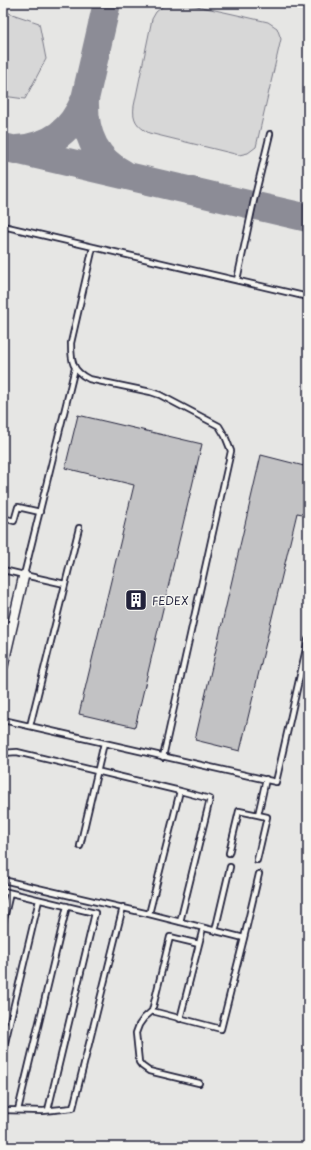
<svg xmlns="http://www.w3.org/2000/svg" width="311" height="1150" viewBox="0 0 311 1150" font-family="'Playpen Sans',sans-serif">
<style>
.built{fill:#e6e6e4}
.green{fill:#d7d7d7;stroke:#7c7c89}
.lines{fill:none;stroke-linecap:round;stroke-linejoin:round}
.taxiway{stroke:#8c8c96;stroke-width:28}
.building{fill:#c2c2c4;stroke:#22223b}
.service-casing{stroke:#22223b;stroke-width:8}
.minor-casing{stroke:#22223b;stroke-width:12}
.service{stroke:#f6f6f2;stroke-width:4.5}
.minor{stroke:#f6f6f2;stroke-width:9}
.labels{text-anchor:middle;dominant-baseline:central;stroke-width:3;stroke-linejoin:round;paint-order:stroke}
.poi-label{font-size:11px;fill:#22223b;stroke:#f6f6f2;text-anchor:start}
</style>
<rect width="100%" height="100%" fill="#f6f6f2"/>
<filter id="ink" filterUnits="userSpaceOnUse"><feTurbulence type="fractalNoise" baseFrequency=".025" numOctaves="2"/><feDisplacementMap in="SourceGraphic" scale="8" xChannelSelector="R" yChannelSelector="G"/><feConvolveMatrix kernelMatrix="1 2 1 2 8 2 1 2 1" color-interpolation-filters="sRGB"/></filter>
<g filter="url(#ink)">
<path class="built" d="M 3,3 L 308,3 L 308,1147 L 3,1147 Z"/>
<path class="green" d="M 167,3 L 183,3 L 233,14 L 268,22 L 277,28 L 281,39 L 256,147 L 248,153 L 239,155 L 149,133 C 137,126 132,120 134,106 L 152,19 L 156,12 Z
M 3,11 L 39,23 L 46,59 L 25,99 L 3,96 Z"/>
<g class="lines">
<path class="taxiway" d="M 107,3 L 85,99 C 84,130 94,159 123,173
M 3,147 L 308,218
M 17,149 C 52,146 71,131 85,99"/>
</g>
<path class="building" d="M 78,415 L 202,444 L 135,727 L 79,714 L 134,485 L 65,468 Z
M 261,455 L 308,467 L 308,515 L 297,513 L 240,751 L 195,740 Z"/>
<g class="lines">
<g class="service-casing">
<path id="service" d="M 3,226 L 308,297
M 93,247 L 71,343 C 71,361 72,371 89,379 L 151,392 L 160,395 L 219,426 L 225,436 L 231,451 L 163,757
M 237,280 L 254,200 L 270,134
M 3,518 L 14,521 L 18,507 L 40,512
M 3,570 L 24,575 L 75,368
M 24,575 L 65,584
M 3,720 L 276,782 L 308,640
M 30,726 L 79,528
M 3,753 L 17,752 L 180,791 L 149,914 L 3,880
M 80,846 L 104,743
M 229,853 L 239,811 L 258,815 L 266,779
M 257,860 L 267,817 L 258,815
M 3,891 L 95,913 L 48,1110
M 149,914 L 244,938 L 259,874
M 180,922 L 210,799 L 180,791
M 3,923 L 10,893
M 203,928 L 199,944 L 170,937 L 152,1011 L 221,1029 L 244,938
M 215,931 L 230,867
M 152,1011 L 144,1018 L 139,1025 L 136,1033 L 139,1062 L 142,1066 L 149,1071 L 199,1083
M 180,1019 L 199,944
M 3,1051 L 39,900
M 3,1110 L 43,1111 L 73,1108 L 123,907
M 18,1110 L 67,906"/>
</g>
<g class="minor-casing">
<path id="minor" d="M 3,666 L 24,575"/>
</g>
<use href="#service" class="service"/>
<use href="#minor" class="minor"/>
</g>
</g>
<defs>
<g id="building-square" transform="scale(1.15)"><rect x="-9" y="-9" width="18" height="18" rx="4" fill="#22223b" stroke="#f6f6f2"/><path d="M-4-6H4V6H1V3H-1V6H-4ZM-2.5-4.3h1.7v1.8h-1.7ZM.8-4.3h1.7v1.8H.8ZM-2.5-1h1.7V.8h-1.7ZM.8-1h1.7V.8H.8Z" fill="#fff"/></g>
</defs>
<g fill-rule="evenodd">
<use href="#building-square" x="136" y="600"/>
</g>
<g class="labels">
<g class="poi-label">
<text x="152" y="600">FEDEX</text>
</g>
</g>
<rect width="311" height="1150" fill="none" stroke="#f6f6f2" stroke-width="16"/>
<rect x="8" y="8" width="295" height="1134" fill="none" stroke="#22223b" stroke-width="1.5" filter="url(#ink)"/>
</svg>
